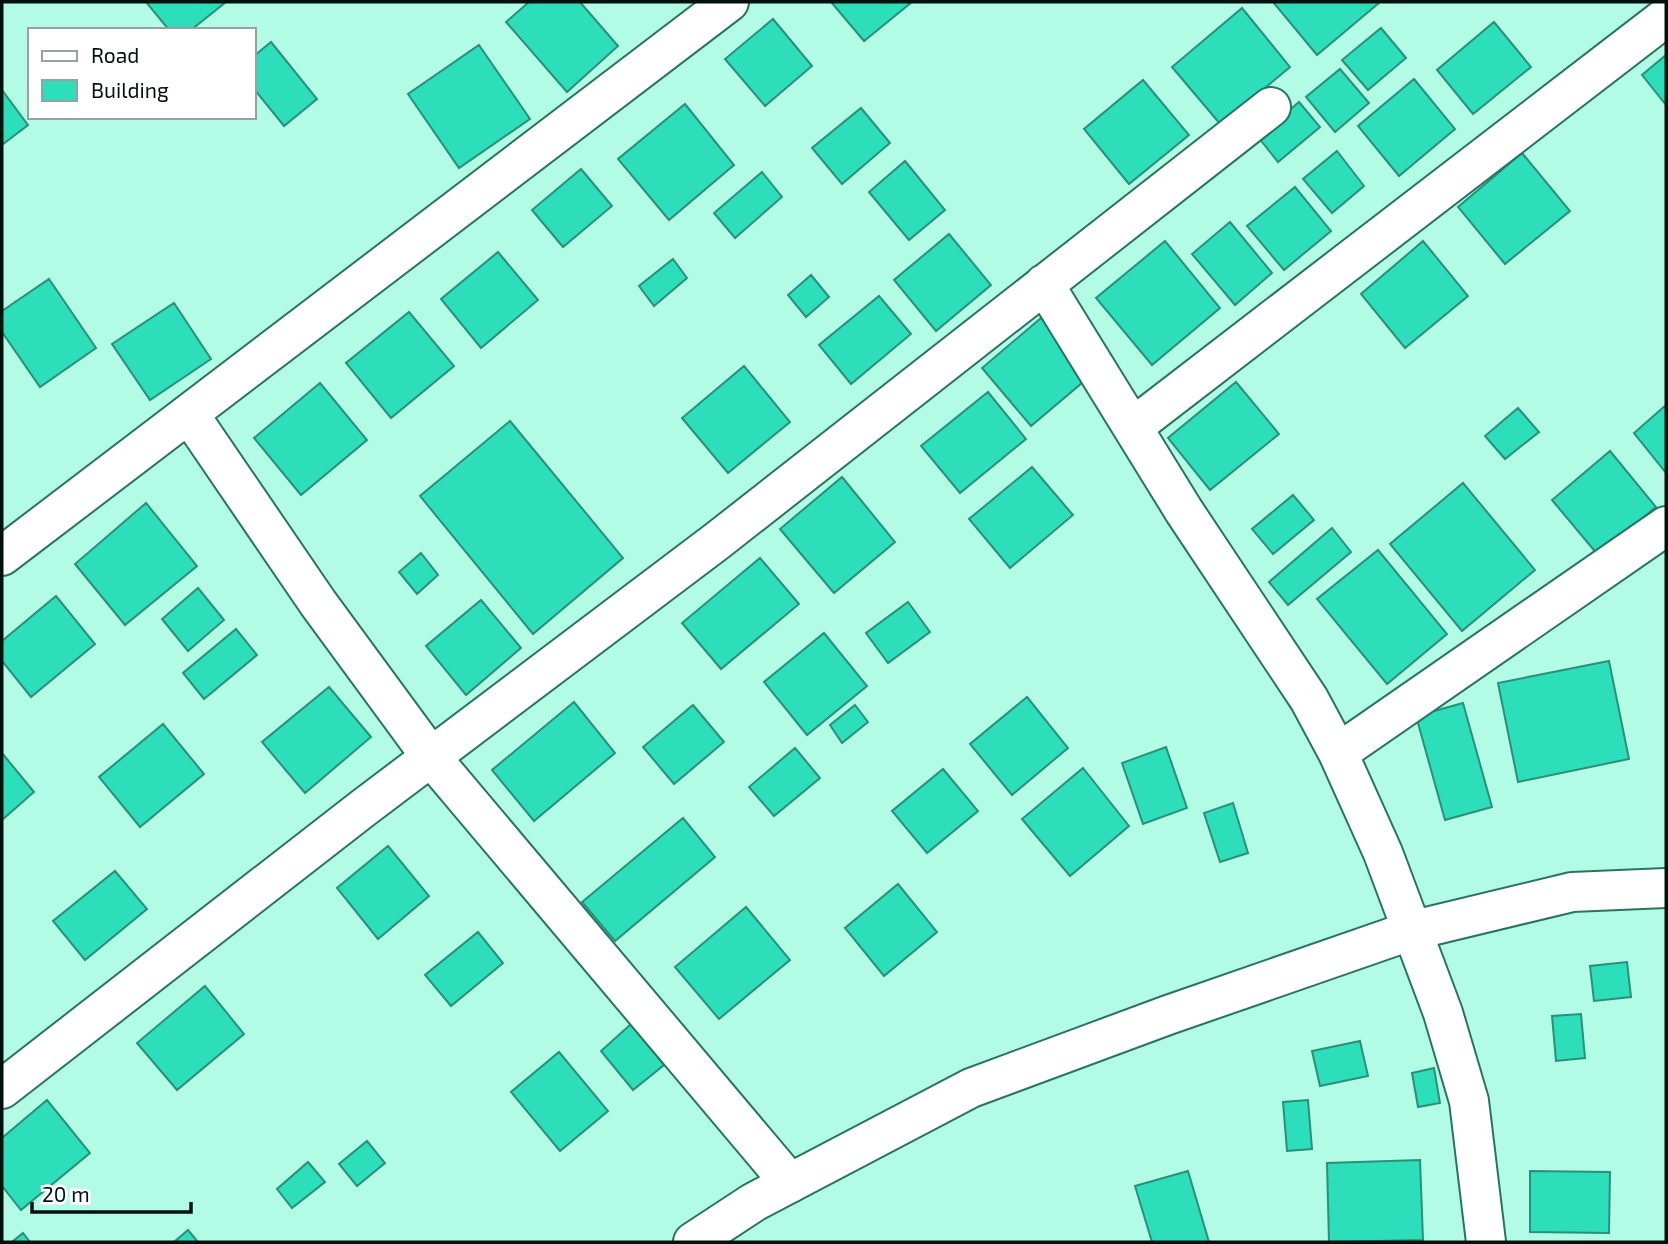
<svg xmlns="http://www.w3.org/2000/svg" width="1668" height="1244" viewBox="0 0 1668 1244" font-family="'Exo 2',sans-serif">
<style>
.building{fill:#2cdeb9;stroke:#2a9078;stroke-width:2}
.lines{fill:none;stroke-linecap:round;stroke-linejoin:round}
.minor-casing{stroke:#297461;stroke-width:42}
.major-casing{stroke:#297461;stroke-width:42}
.minor{stroke:#fff;stroke-width:38}
.major{stroke:#fff;stroke-width:38}
</style>
<rect width="100%" height="100%" fill="#b2fce6"/>
<path class="building" d="M 146,2 L 226,2 L 191,30 L 169,30 Z
M 529,2 L 580,2 L 618,46 L 567,92 L 506,22 Z
M 831,2 L 912,2 L 864,41 Z
M 1273,2 L 1378,2 L 1379,3 L 1317,55 Z
M 1242,8 L 1290,67 L 1221,125 L 1172,67 Z
M 773,19 L 812,66 L 765,106 L 725,59 Z
M 1494,22 L 1531,67 L 1473,114 L 1437,70 Z
M 1381,28 L 1406,58 L 1368,90 L 1342,60 Z
M 271,42 L 317,99 L 284,126 L 254,89 L 254,56 Z
M 479,45 L 530,119 L 459,168 L 408,94 Z
M 1666,55 L 1666,105 L 1642,75 Z
M 1340,69 L 1369,103 L 1335,132 L 1306,97 Z
M 1414,79 L 1455,129 L 1399,176 L 1358,126 Z
M 1143,80 L 1189,135 L 1129,184 L 1084,129 Z
M 2,90 L 28,125 L 2,145 Z
M 1299,102 L 1320,127 L 1278,162 L 1258,137 Z
M 685,104 L 734,165 L 669,220 L 618,159 Z
M 861,108 L 890,143 L 842,184 L 812,148 Z
M 1337,151 L 1364,186 L 1332,213 L 1303,179 Z
M 1522,153 L 1570,211 L 1505,264 L 1458,207 Z
M 905,161 L 945,210 L 909,240 L 869,192 Z
M 581,169 L 612,206 L 563,247 L 532,210 Z
M 762,172 L 782,197 L 735,238 L 714,213 Z
M 1295,187 L 1331,231 L 1284,270 L 1247,226 Z
M 1230,222 L 1272,273 L 1235,305 L 1192,254 Z
M 949,234 L 991,285 L 936,331 L 894,280 Z
M 1165,241 L 1220,308 L 1152,365 L 1096,298 Z
M 1423,241 L 1468,296 L 1405,348 L 1361,294 Z
M 498,252 L 538,300 L 481,348 L 441,299 Z
M 673,259 L 687,278 L 654,306 L 639,286 Z
M 811,275 L 829,297 L 806,317 L 788,295 Z
M 49,279 L 96,348 L 40,387 L 2,332 L 2,311 Z
M 879,296 L 911,334 L 851,384 L 819,345 Z
M 174,303 L 211,359 L 150,400 L 112,344 Z
M 409,312 L 454,366 L 391,418 L 346,363 Z
M 1041,318 L 1089,377 L 1031,426 L 982,368 Z
M 744,366 L 790,422 L 728,473 L 682,418 Z
M 1236,382 L 1279,434 L 1210,490 L 1168,438 Z
M 320,383 L 367,440 L 301,495 L 254,438 Z
M 988,392 L 1026,439 L 960,493 L 921,446 Z
M 1666,405 L 1666,473 L 1634,433 Z
M 1518,408 L 1539,432 L 1505,459 L 1485,436 Z
M 510,421 L 623,558 L 533,634 L 420,496 Z
M 1610,451 L 1656,507 L 1598,555 L 1552,500 Z
M 1032,467 L 1073,515 L 1010,568 L 969,519 Z
M 842,477 L 895,542 L 834,593 L 780,529 Z
M 1463,483 L 1535,570 L 1462,631 L 1390,544 Z
M 1293,495 L 1314,520 L 1273,554 L 1252,529 Z
M 146,503 L 197,566 L 125,625 L 75,564 Z
M 1332,528 L 1351,552 L 1288,605 L 1269,582 Z
M 1378,550 L 1447,634 L 1387,684 L 1317,599 Z
M 421,553 L 438,575 L 417,594 L 399,572 Z
M 760,558 L 799,604 L 721,669 L 682,623 Z
M 198,588 L 224,620 L 188,651 L 162,619 Z
M 56,596 L 95,644 L 31,697 L 2,661 L 2,641 Z
M 481,600 L 521,648 L 466,695 L 426,646 Z
M 908,602 L 930,632 L 888,663 L 866,633 Z
M 236,629 L 257,655 L 204,699 L 183,673 Z
M 824,633 L 867,686 L 807,735 L 764,682 Z
M 1609,661 L 1629,759 L 1518,782 L 1498,683 Z
M 329,687 L 371,737 L 305,793 L 262,742 Z
M 1027,697 L 1068,748 L 1012,795 L 970,744 Z
M 574,702 L 615,753 L 534,821 L 492,770 Z
M 1463,703 L 1492,807 L 1445,820 L 1416,716 Z
M 693,705 L 724,742 L 674,784 L 643,747 Z
M 855,705 L 868,722 L 842,743 L 830,725 Z
M 163,724 L 204,774 L 140,827 L 99,777 Z
M 1166,747 L 1187,808 L 1143,824 L 1122,763 Z
M 795,748 L 820,778 L 774,816 L 749,787 Z
M 2,753 L 34,792 L 2,820 Z
M 1083,768 L 1129,826 L 1070,876 L 1022,819 Z
M 943,769 L 978,811 L 927,853 L 892,811 Z
M 1233,803 L 1248,853 L 1220,862 L 1204,813 Z
M 683,818 L 715,857 L 615,941 L 582,902 Z
M 388,846 L 429,896 L 378,939 L 337,888 Z
M 115,871 L 147,909 L 85,960 L 53,921 Z
M 898,884 L 937,932 L 884,976 L 845,928 Z
M 746,907 L 790,960 L 719,1019 L 675,967 Z
M 478,932 L 503,963 L 451,1006 L 425,975 Z
M 1627,962 L 1631,997 L 1594,1001 L 1590,966 Z
M 205,986 L 244,1034 L 177,1090 L 137,1043 Z
M 1581,1014 L 1585,1058 L 1556,1061 L 1552,1016 Z
M 631,1024 L 664,1065 L 633,1090 L 601,1051 Z
M 1360,1041 L 1368,1076 L 1320,1086 L 1312,1051 Z
M 559,1052 L 608,1111 L 560,1151 L 511,1092 Z
M 1434,1068 L 1440,1103 L 1418,1107 L 1412,1073 Z
M 47,1100 L 90,1153 L 21,1210 L 2,1186 L 2,1138 Z
M 1308,1100 L 1312,1149 L 1287,1151 L 1283,1102 Z
M 367,1141 L 385,1163 L 357,1186 L 339,1164 Z
M 1420,1160 L 1423,1240 L 1329,1242 L 1327,1163 Z
M 308,1162 L 325,1182 L 292,1208 L 277,1189 Z
M 1188,1171 L 1209,1242 L 1152,1242 L 1135,1186 Z
M 1530,1171 L 1610,1172 L 1609,1233 L 1530,1232 Z
M 188,1230 L 198,1242 L 174,1242 Z
M 23,1233 L 30,1242 L 12,1242 Z"/>
<g class="lines">
<g class="minor-casing">
<path id="minor" d="M 1044,284 L 1184,511 L 1309,699 L 1338,753 L 1383,853 L 1443,1013 L 1469,1101 L 1486,1242
M 189,414 L 318,603 L 431,757 L 790,1183
M 1133,427 L 1666,17
M 2,556 L 729,2
M 1338,753 L 1666,526
M 2,1089 L 362,809 L 717,541 L 1271,107"/>
</g>
<g class="major-casing">
<path id="major" d="M 693,1242 L 754,1202 L 971,1088 L 1168,1015 L 1410,931 L 1572,892 L 1666,888"/>
</g>
<use href="#minor" class="minor"/>
<use href="#major" class="major"/>
</g>
<rect width="1668" height="1244" fill="none" stroke="#01120d" stroke-width="7"/>
<rect x="28" y="28" width="228" height="91" fill="#ffffff" stroke="#99a09e" stroke-width="2"/>
<rect x="42" y="51" width="35" height="10" fill="#ffffff" stroke="#99a09e" stroke-width="2"/>
<text x="91" y="63" font-size="21" fill="#01120d">Road</text>
<rect x="42" y="80" width="35" height="21" fill="#2cdeb9" stroke="#99a09e" stroke-width="2"/>
<text x="91" y="98" font-size="21" fill="#01120d">Building</text>
<path d="M32 1202v10h159v-10" fill="none" stroke="#01120d" stroke-width="3.5"/>
<text x="42" y="1202" font-size="21" fill="#01120d" stroke="#ffffff" stroke-width="5" paint-order="stroke">20 m</text>
</svg>
